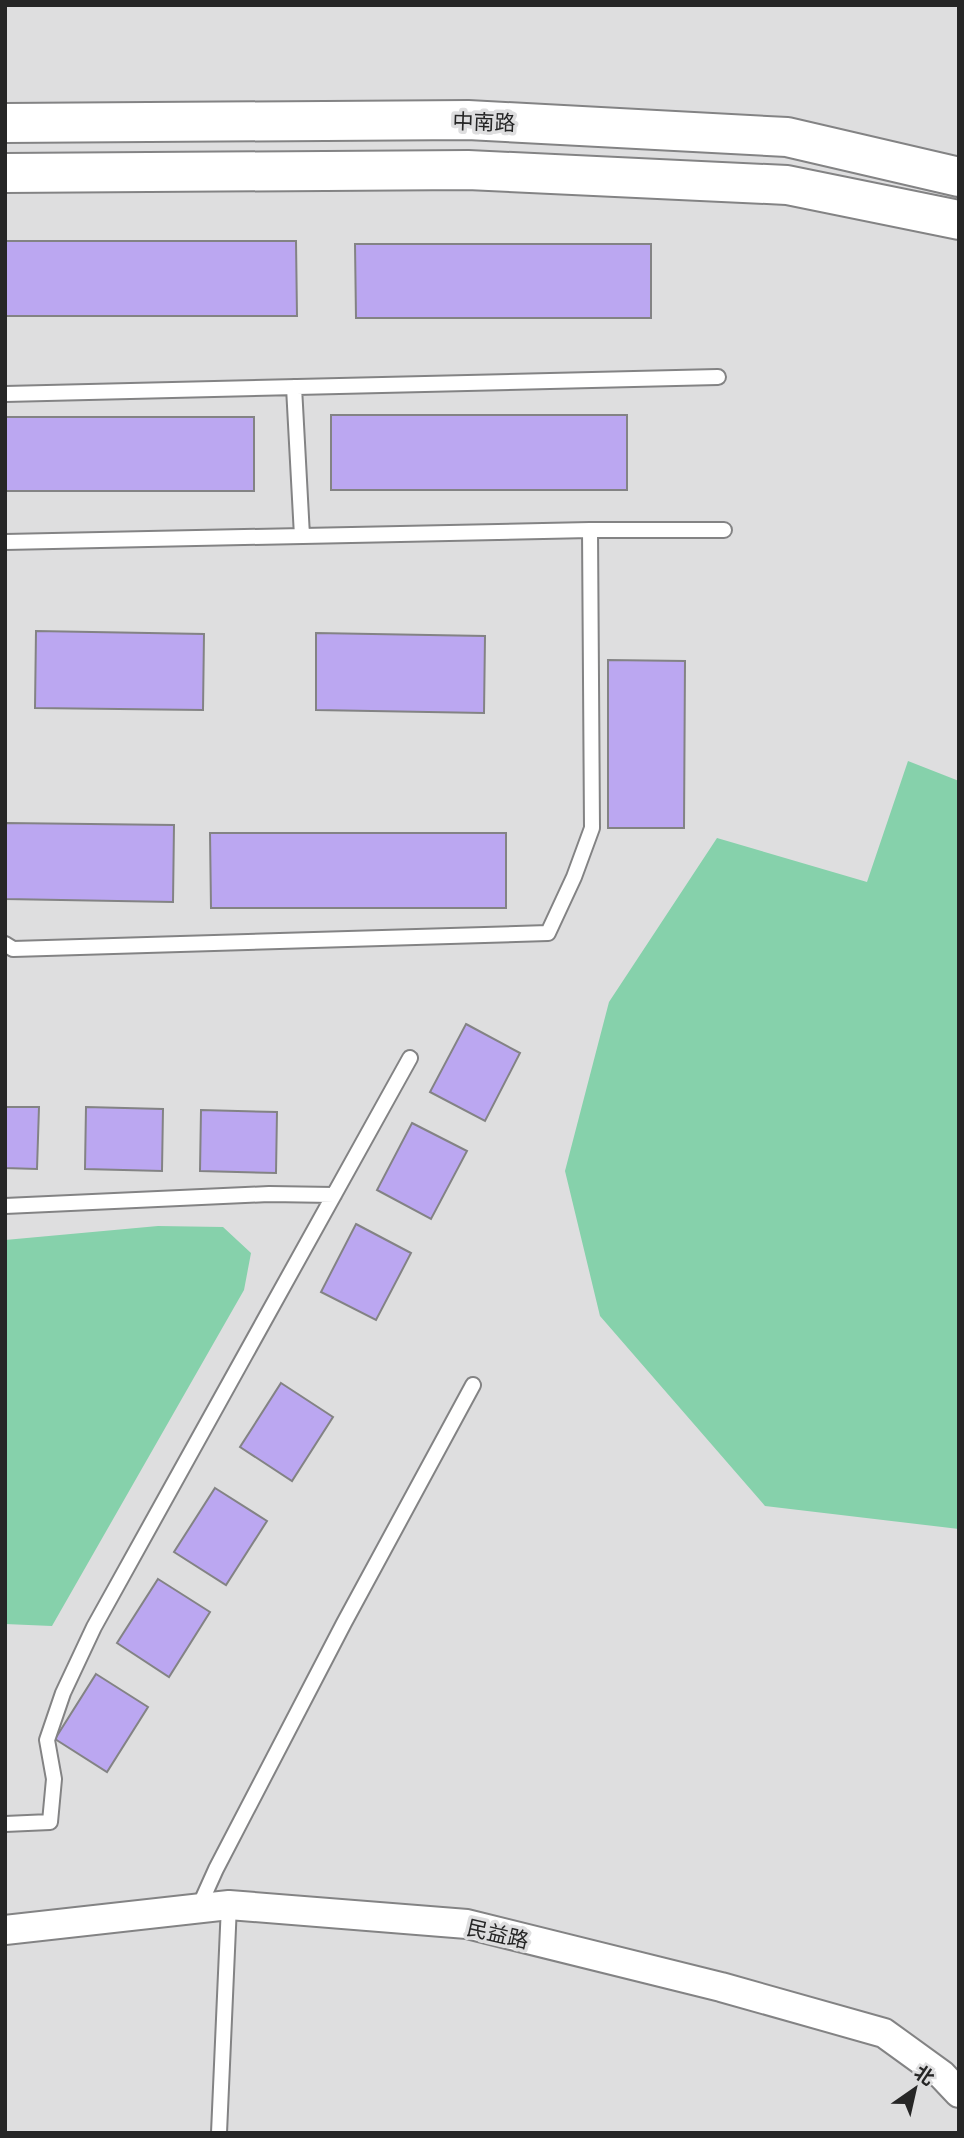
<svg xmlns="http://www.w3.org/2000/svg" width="964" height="2138" viewBox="0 0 964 2138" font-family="Barlow,'Noto Sans SC',sans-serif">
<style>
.green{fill:#86d1ab}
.building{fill:#bba7f1;stroke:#838384;stroke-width:2}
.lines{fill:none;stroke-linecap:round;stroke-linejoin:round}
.service-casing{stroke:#838384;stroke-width:18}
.minor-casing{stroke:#838384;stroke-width:32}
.primary-casing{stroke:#838384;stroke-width:42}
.service{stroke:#fff;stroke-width:14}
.minor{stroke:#fff;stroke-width:28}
.primary{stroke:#fff;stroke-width:38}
.labels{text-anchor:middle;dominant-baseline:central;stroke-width:7;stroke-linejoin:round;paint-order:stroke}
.street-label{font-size:21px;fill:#262626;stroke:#dededf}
</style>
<rect width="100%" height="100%" fill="#dededf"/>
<path class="green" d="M 908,761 L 959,781 L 959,1529 L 765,1506 L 600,1316 L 565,1171 L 609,1002 L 717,838 L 867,882 Z
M 158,1226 L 223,1227 L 251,1253 L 244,1290 L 52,1626 L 5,1624 L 5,1240 Z"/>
<path class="building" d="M 5,241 L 296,241 L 297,316 L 5,316 Z
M 355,244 L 651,244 L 651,318 L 356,318 Z
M 331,415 L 627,415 L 627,490 L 331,490 Z
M 5,417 L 254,417 L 254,491 L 5,491 Z
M 36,631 L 204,634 L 203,710 L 35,708 Z
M 316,633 L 485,636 L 484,713 L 316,710 Z
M 608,660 L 685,661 L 684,828 L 608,828 Z
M 6,823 L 174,825 L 173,902 L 6,899 Z
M 210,833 L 506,833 L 506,908 L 211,908 Z
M 466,1024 L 520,1053 L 485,1121 L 430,1092 Z
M 5,1107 L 39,1107 L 37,1169 L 5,1168 Z
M 86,1107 L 163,1109 L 162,1171 L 85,1169 Z
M 201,1110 L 277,1112 L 276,1173 L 200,1171 Z
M 412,1123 L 467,1151 L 431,1219 L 377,1190 Z
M 356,1224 L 411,1253 L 376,1320 L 321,1292 Z
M 281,1383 L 333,1417 L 292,1481 L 240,1447 Z
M 215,1488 L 267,1521 L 226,1585 L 174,1552 Z
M 158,1579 L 210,1612 L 169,1677 L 117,1643 Z
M 96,1674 L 148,1707 L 107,1772 L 55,1739 Z"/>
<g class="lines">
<g class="service-casing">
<path id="service" d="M 294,387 L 302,536
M 5,394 L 718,377
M 5,542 L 590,530 L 724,530
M 5,944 L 13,949 L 548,933 L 574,877 L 592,828 L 590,530
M 5,1206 L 269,1194 L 334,1195
M 5,1824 L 50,1822 L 54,1779 L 47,1740 L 63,1693 L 94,1627 L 410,1058
M 198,1909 L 216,1869 L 344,1623 L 473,1385
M 219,2133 L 229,1905"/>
</g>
<g class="minor-casing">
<path id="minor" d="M 5,1930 L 229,1905 L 467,1924 L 721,1987 L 884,2033 L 942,2075 L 959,2093"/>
</g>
<g class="primary-casing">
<path id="primary" d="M 5,123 L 468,120 L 787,137 L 959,177
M 5,173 L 468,170 L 787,185 L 959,220"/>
</g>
<use href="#service" class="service"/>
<use href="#minor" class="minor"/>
<use href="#primary" class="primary"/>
</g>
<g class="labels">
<g class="street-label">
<text transform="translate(484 121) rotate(2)">中南路</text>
<text transform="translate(498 1933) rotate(13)">民益路</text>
</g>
</g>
<rect width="964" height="2138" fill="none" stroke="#262626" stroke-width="14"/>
<g transform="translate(915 2089) rotate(34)" stroke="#dededf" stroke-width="5" paint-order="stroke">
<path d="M0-5L12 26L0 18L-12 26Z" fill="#262626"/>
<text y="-10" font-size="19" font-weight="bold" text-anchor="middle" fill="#262626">北</text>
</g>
</svg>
